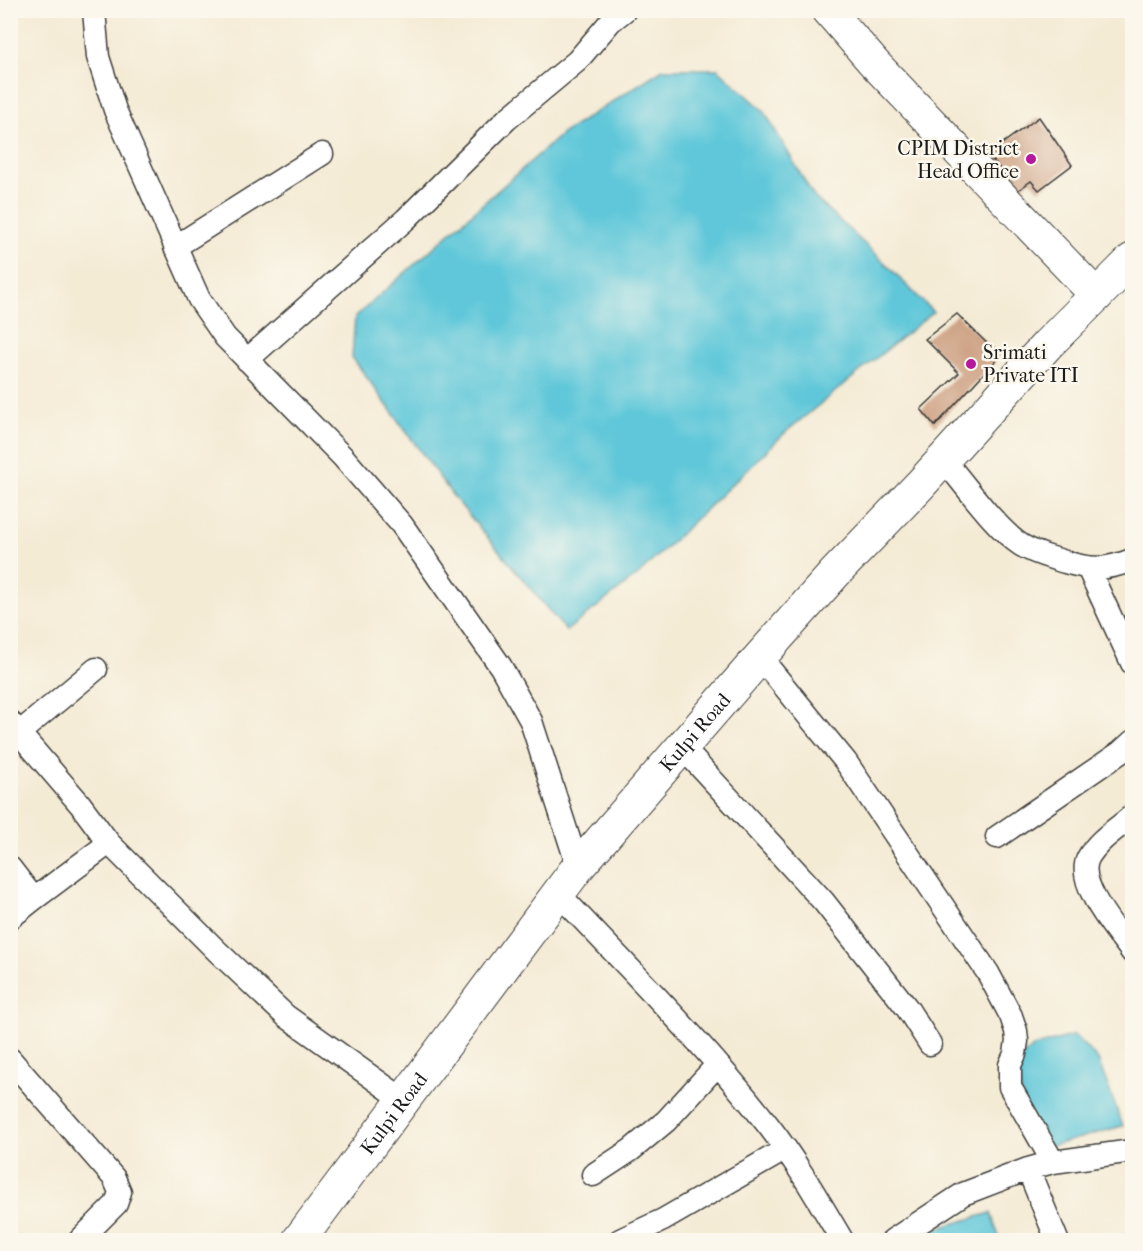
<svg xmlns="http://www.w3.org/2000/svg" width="1143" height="1251" viewBox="0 0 1143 1251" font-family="'IM FELL French Canon',serif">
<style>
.water{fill:#5ec7d9;stroke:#3d727a;stroke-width:1.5}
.building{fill:#cb9c7e}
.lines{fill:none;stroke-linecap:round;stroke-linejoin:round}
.street-casing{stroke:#3c3b38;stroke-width:25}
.secondary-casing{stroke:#3c3b38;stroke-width:34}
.primary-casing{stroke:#3c3b38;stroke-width:35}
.street{stroke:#fff;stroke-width:22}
.secondary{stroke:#fff;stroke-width:32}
.primary{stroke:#fff;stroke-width:33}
.poi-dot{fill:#b5179e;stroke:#fbf7ec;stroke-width:2}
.labels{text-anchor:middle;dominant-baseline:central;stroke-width:5;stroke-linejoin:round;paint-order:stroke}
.poi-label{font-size:20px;fill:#1c1c1c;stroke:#fbf7ec;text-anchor:end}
.street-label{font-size:20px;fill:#1c1c1c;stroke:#fbf7ec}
</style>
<rect width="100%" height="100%" fill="#fbf7ec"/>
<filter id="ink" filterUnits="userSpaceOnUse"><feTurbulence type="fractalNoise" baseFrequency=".0167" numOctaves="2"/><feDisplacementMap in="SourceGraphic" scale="12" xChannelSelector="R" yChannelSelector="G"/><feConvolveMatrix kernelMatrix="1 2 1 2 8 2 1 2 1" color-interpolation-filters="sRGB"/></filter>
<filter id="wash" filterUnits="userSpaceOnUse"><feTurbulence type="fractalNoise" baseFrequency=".008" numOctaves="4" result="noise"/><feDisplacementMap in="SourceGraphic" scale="24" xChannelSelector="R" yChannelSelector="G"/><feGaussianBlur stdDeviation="1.35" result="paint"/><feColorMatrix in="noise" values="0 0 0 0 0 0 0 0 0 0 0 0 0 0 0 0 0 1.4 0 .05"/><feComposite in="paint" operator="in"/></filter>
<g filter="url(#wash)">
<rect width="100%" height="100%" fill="#f4ebd5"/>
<path class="water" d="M 663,69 L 718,69 L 764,111 L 814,197 L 885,263 L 933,312 L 787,431 L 639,574 L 566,631 L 453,496 L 352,357 L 355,317 L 563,133 Z
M 1074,1035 L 1098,1060 L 1123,1126 L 1048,1147 L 1026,1112 L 1014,1064 L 1033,1047 Z
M 991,1213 L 1000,1240 L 915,1240 L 938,1228 Z"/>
<g id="blocks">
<path class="building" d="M 1039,117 L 1072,165 L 1039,190 L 1031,181 L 1017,191 L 988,154 Z
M 957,314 L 1000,356 L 935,426 L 921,409 L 959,373 L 925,339 Z"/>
</g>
</g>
<g filter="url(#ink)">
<use href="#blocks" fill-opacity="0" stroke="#3c3b38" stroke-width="1.5"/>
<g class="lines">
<g class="street-casing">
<path id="street" d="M 94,10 L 98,57 L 115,110 L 199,299 L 225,337 L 343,457 L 402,525 L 501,667 L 531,721 L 578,867
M 175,247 L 322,154
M 247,360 L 406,219 L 506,120 L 577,61 L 611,21 L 625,10
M 943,459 C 964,483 996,529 1021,545 C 1035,554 1050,557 1065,562 C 1092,570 1106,570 1132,560
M 1088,568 L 1132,663
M 760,657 L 846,762 L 988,973 L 1011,1016 L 1016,1031 L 1017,1041 L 1015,1054 L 1010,1065 L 1010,1087 L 1053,1162 L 1132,1151
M 10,722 L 19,733 L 96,669
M 10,740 L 19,733 L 80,804 L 109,843 L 217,951 L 286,1016 L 405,1101
M 682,747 L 824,902 L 907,1008 L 930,1044
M 1132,816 C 1117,829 1098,840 1088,858 C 1075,884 1118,932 1132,952
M 997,837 L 1121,752 L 1132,742
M 10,868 L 34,899 L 10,918
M 559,894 C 629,969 704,1043 768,1125 C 796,1161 819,1201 842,1240
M 34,899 L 109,843
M 10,1059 L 114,1178 L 120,1192 L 116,1204 L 80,1240
M 1028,1169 L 1057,1240
M 593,1175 L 631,1150 L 666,1121 L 717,1065
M 620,1240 L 663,1220 L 786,1149
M 893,1240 L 963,1194 L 1028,1169 L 1053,1162"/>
</g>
<g class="secondary-casing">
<path id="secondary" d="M 828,10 L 874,63 L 1097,296"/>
</g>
<g class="primary-casing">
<g id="primary">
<path id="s1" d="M 299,1240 L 578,867 L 760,657 L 835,573 L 920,485 L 1047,345 L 1132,260"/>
</g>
</g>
<use href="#street" class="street"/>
<use href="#secondary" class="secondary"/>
<use href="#primary" class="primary"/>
</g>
</g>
<g class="poi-dot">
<circle cx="1031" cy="159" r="6"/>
<circle cx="971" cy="364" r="6"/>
</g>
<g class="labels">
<g class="poi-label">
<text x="1019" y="148">CPIM District<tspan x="1019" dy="23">Head Office</tspan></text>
<text x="983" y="352" text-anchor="start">Srimati<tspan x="983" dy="23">Private ITI</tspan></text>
</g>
<g class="street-label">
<text stroke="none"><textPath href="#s1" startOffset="644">Kulpi Road</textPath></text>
<text stroke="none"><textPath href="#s1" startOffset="158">Kulpi Road</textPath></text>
</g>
</g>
<rect width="1143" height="1251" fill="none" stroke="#fbf7ec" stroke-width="36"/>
</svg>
